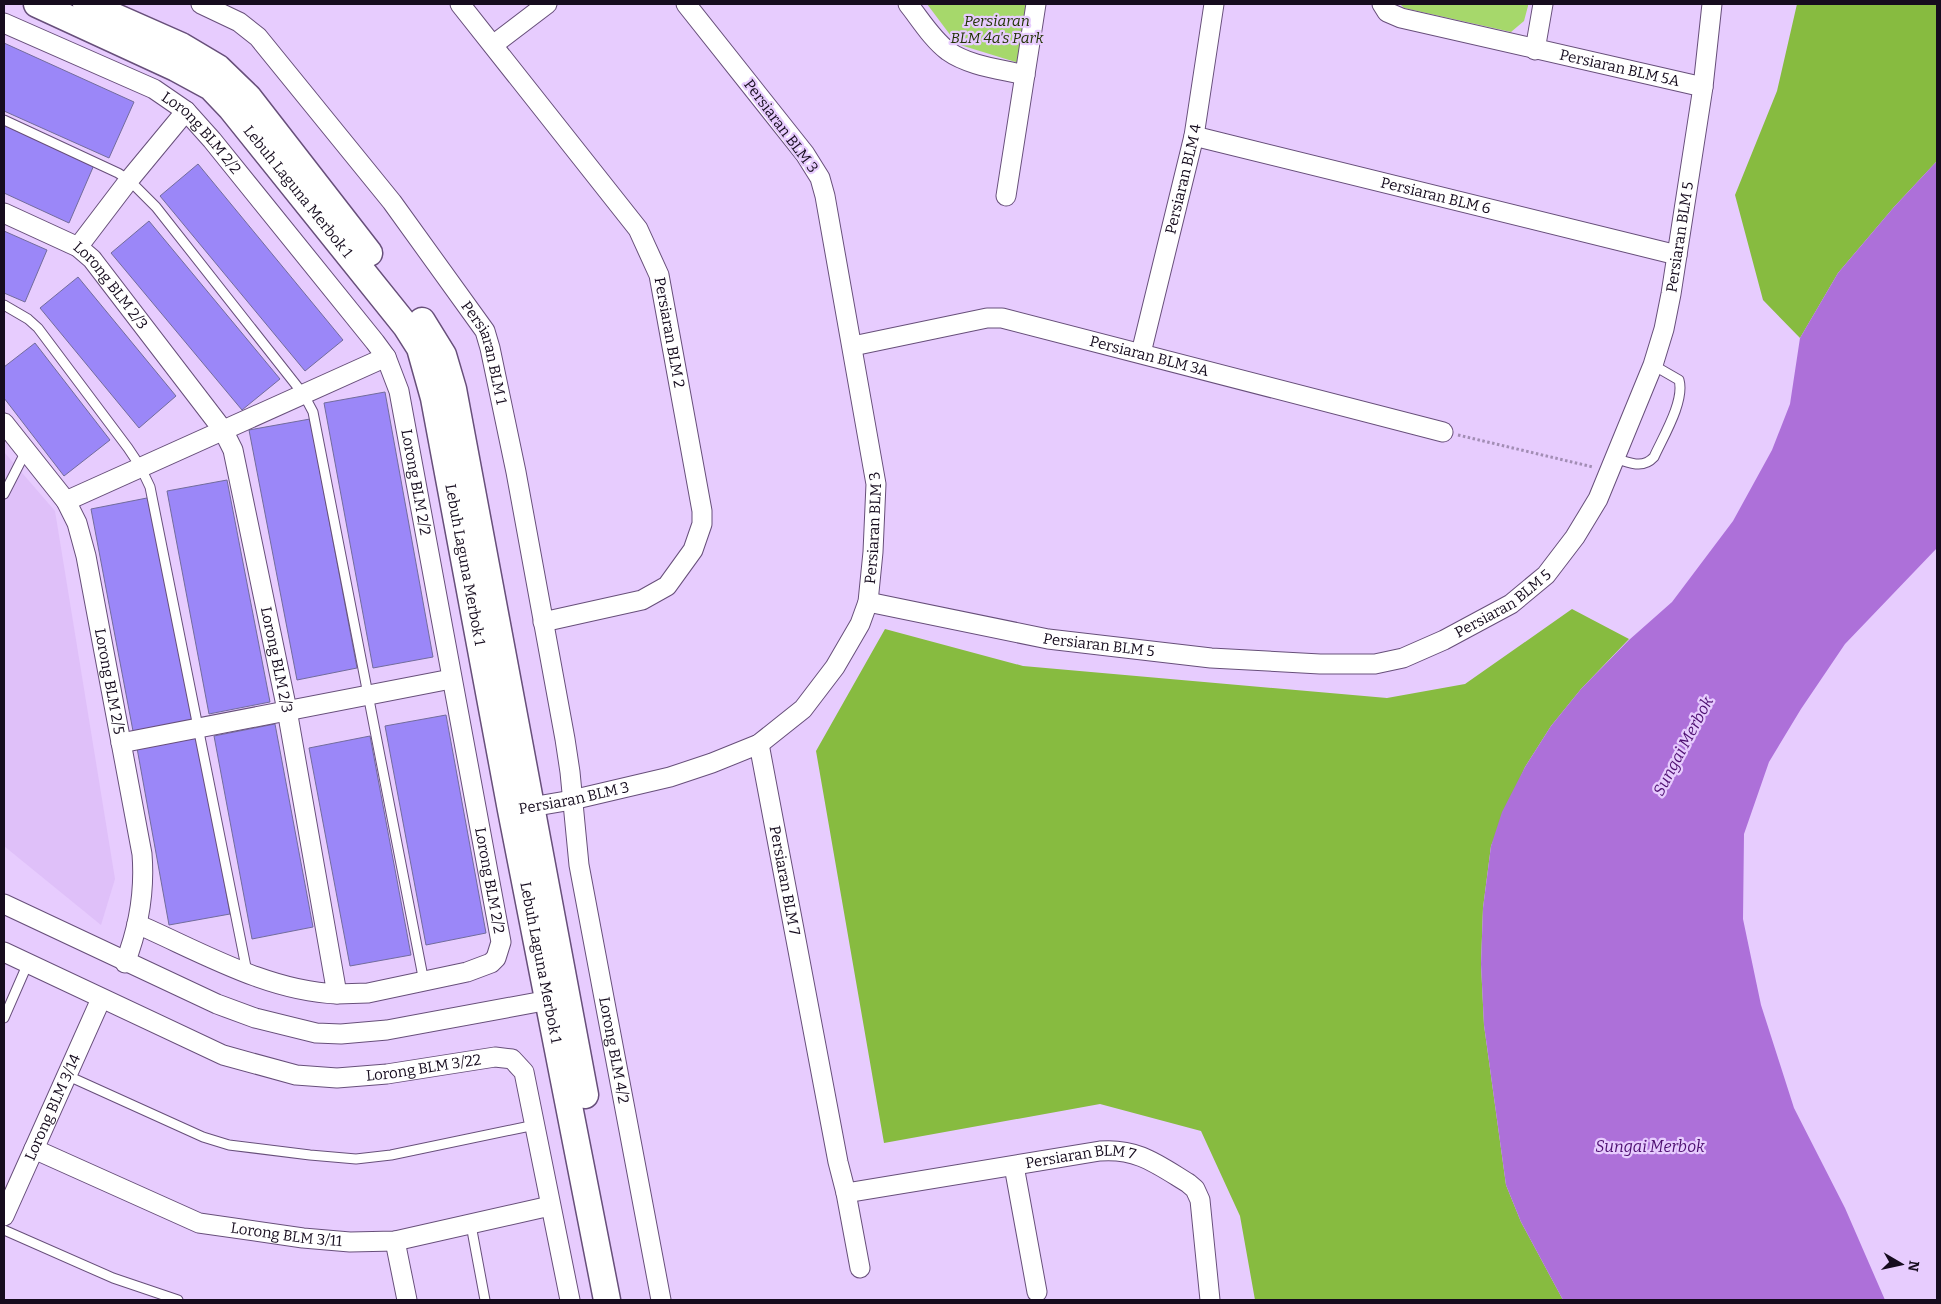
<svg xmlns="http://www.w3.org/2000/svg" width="1941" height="1304" viewBox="0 0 1941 1304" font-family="Bitter,serif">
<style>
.built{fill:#dfc0f9}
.green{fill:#a6d86b}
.forest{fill:#87bb40}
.water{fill:#ad70d9}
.building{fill:#9b87f8;stroke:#726c9c}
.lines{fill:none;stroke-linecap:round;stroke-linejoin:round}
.lane-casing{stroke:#674f7a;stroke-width:11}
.street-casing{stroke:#674f7a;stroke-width:21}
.secondary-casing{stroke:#674f7a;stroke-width:29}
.path{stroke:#a28db4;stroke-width:3;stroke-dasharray:2.5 2.5;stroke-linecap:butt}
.lane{stroke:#fff;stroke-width:9}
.street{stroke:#fff;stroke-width:19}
.secondary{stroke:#fff;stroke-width:26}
.labels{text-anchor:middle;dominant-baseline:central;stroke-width:4.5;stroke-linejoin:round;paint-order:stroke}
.park-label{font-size:15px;font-style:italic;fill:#1f3201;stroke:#e7ccfe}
.street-label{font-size:15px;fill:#160c1e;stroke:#e7ccfe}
.water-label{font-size:16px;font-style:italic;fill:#4e0f71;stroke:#e7ccfe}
</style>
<rect width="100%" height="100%" fill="#e7ccfe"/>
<path class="built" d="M 4,452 L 55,511 L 115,879 L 101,925 L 4,846 Z"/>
<path class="green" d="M 927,4 L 1026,4 L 1019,63 L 957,44 Z
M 1400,4 L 1528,4 L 1528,6 L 1524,21 L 1511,32 L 1404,8 Z"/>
<path class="forest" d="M 1797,4 L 1937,4 L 1937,161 L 1894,207 L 1838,273 L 1800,338 L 1763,300 L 1735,195 L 1777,91 Z
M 1572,609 L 1629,639 L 1581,689 L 1551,726 L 1525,767 L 1491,846 L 1483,908 L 1481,964 L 1484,1025 L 1506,1185 L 1521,1222 L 1563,1300 L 1255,1300 L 1240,1216 L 1201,1131 L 1100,1104 L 884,1143 L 816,751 L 885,629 L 1023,666 L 1387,698 L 1465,684 Z"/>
<path class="water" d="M 1937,161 L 1937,548 L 1845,644 L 1801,709 L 1769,762 L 1744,834 L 1743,919 L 1761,1005 L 1794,1108 L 1845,1208 L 1885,1300 L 1563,1300 L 1521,1222 L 1506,1185 L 1484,1025 L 1481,964 L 1483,908 L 1491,846 L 1502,812 L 1525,767 L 1551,726 L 1581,689 L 1629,640 L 1672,602 L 1733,521 L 1772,450 L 1790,404 L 1800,338 L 1838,273 L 1894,207 Z"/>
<path class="building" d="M 4,43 L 134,102 L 109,158 L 4,111 Z
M 4,124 L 94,165 L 69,223 L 4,193 Z
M 198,164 L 343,340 L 305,371 L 160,196 Z
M 149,221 L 280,379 L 242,410 L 111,253 Z
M 4,231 L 47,250 L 25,302 L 4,293 Z
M 78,277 L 176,396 L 139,428 L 40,308 Z
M 35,343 L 110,440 L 64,476 L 4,398 L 4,367 Z
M 385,392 L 433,657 L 373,668 L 324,403 Z
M 310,419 L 357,668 L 297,680 L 249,430 Z
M 227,480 L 270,702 L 209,714 L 167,491 Z
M 152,497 L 194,720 L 133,731 L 91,509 Z
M 446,715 L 486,933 L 426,945 L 385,726 Z
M 275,724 L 313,927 L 252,939 L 214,736 Z
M 198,736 L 230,914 L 169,925 L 137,748 Z
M 370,736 L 411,955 L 350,966 L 309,748 Z"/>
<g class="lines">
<g class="lane-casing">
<path id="lane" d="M 4,120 L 118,173 L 129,180 L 156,207 L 304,395 L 313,412 L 424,982
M 4,305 L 28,319 L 38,328 L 128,448 L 140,466 L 150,487 L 247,972
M 1614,458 C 1629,462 1642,470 1654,457 C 1663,437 1685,401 1679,380 L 1653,365
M 4,494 L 26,451
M 4,1018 L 28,963
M 66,1075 L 203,1137 L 229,1145 L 310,1155 L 356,1159 L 391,1155 L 535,1125
M 471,1225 L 485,1300
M 4,1230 L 113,1278 L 178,1300"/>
</g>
<g class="street-casing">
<g id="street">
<path id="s1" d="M 201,4 L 239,22 L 258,37 L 392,202 L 485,331 L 490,348 L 516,472 L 565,739 L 570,772 L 579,865 L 661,1300"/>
<path id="s2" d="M 460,4 L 638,229 L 659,275 L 702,511 L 702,524 L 693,550 L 667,586 L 642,600 L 543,622"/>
<path d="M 908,4 C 920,19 932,39 948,51 C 969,66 1000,69 1025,75"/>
<path id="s3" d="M 1382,4 L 1387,12 L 1401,18 L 1703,87"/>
<path id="s4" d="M 4,23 L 154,89 L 186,111 L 212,140 L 375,342 L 386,357 L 399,391 L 501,942 L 496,958 L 491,963 L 467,972 L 368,993 L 337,994"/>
<path d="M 493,45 L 547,4"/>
<path d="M 1535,50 L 1543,4"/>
<path id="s5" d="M 1194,136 L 1677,255"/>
<path d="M 1006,196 L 1036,4"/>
<path id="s6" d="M 4,213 L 78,247 L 92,259 L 223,430 L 233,450 L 287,710 L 337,994 C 267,991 201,952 137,924"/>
<path d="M 78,247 L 129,180 L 186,111"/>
<path id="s7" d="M 853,346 L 987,318 L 1002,318 L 1443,432"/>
<path id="s8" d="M 1141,353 L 1194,136 L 1214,4"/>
<path id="s9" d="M 4,423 L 66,501 L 77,523 L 86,556 L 142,854 C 145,892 139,927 125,963"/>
<path d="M 66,501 L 386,357"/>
<path id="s10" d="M 868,602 L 1048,639 L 1211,658 L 1320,664 L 1375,664 L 1403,658 L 1444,640 L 1511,604 L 1546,575 L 1575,537 L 1598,499 L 1653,365 L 1664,329 L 1671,294 L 1703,87 L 1712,4"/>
<path d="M 121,743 L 451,679"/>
<path id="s11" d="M 759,744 L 838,1162 L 846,1193 L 1100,1151 C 1137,1148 1157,1164 1188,1183 L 1195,1189 L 1200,1200 L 1210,1300"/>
<path id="s12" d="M 519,809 L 572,800 L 670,777 L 712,763 L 759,744 L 803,709 L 835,667 L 860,624 L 868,602 L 873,552 L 876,484 L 825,196 L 820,178 L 805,154 L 686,4"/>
<path d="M 4,904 L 217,1004 L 255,1018 L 316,1033 L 341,1034 L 387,1030 L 560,998"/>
<path id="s13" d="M 4,952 L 223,1055 L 296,1075 L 337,1078 L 387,1074 L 495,1057 L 512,1059 L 524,1072 L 570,1300"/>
<path id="s14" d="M 34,1149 L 199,1223 L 303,1238 L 350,1242 L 395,1241 L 550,1206"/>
<path d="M 1014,1166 L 1037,1292"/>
<path d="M 846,1193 L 860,1268"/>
<path id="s15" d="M 4,1216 L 101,999"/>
<path d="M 395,1241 L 407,1300"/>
</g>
</g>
<g class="secondary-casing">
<g id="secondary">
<path id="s16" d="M 37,4 L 176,68 L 211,87 L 231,108 L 406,326 L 420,348 L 434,398 L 511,810 L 607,1300"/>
<path d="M 86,4 L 181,46 L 218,68 L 248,97 L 369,253"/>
<path d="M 422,321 L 443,355 L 453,389 L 585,1095"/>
</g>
</g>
<path class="path" d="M 1458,435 L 1593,467"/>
<use href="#lane" class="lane"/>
<use href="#street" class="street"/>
<use href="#secondary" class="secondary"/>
</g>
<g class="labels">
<g class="park-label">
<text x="997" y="21">Persiaran<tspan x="997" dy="17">BLM 4a's Park</tspan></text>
</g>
<g class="street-label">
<text stroke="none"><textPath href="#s3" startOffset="249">Persiaran BLM 5A</textPath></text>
<text transform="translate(781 126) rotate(53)">Persiaran BLM 3</text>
<text stroke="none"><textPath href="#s4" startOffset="229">Lorong BLM 2/2</textPath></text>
<text stroke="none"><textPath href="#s8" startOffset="179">Persiaran BLM 4</textPath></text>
<text stroke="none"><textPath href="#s16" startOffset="329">Lebuh Laguna Merbok 1</textPath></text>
<text stroke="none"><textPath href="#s5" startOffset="249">Persiaran BLM 6</textPath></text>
<text stroke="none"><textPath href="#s10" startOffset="1075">Persiaran BLM 5</textPath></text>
<text stroke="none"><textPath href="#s6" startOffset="132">Lorong BLM 2/3</textPath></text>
<text stroke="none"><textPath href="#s2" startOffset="396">Persiaran BLM 2</textPath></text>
<text stroke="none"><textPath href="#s1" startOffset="458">Persiaran BLM 1</textPath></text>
<text stroke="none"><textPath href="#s7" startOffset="304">Persiaran BLM 3A</textPath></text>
<text stroke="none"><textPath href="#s4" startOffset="649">Lorong BLM 2/2</textPath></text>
<text stroke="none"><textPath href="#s12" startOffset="506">Persiaran BLM 3</textPath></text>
<text stroke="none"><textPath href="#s16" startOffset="749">Lebuh Laguna Merbok 1</textPath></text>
<text stroke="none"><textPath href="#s10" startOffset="655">Persiaran BLM 5</textPath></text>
<text stroke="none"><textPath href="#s10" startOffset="235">Persiaran BLM 5</textPath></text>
<text stroke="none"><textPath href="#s6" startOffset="552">Lorong BLM 2/3</textPath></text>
<text stroke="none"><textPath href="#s9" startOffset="286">Lorong BLM 2/5</textPath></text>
<text stroke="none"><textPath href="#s12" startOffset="56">Persiaran BLM 3</textPath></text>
<text stroke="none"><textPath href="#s4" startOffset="1054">Lorong BLM 2/2</textPath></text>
<text stroke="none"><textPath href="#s11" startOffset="139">Persiaran BLM 7</textPath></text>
<text stroke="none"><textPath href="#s16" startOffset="1154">Lebuh Laguna Merbok 1</textPath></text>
<text stroke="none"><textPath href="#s1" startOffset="1169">Lorong BLM 4/2</textPath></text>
<text stroke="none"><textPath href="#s13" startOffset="446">Lorong BLM 3/22</textPath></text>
<text stroke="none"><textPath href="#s15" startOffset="119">Lorong BLM 3/14</textPath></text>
<text stroke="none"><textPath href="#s11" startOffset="695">Persiaran BLM 7</textPath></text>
<text stroke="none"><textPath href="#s14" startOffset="269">Lorong BLM 3/11</textPath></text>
</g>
<g class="water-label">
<text transform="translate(1683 746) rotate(-62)">Sungai Merbok</text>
<text x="1650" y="1146">Sungai Merbok</text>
</g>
</g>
<rect width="1941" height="1304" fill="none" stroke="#160c1e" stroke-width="10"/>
<g transform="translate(1901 1264) rotate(99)" stroke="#e7ccfe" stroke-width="4" paint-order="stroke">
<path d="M0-4L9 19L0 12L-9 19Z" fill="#160c1e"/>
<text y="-8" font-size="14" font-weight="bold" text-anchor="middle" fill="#160c1e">N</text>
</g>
</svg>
